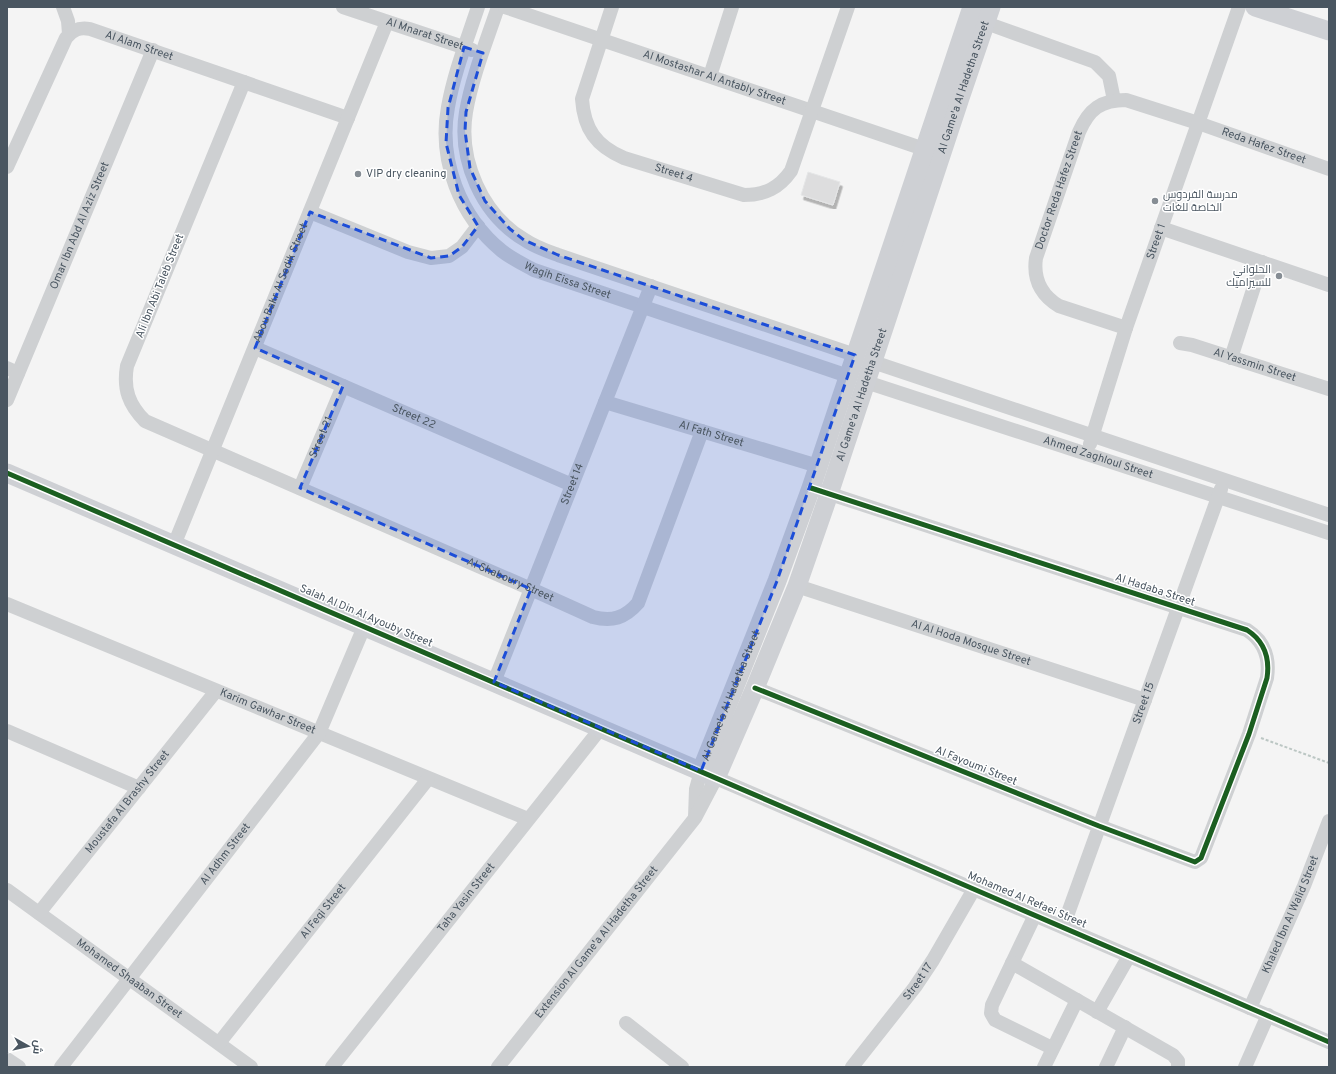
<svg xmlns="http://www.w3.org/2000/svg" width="1336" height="1074" viewBox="0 0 1336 1074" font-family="Overpass,Cairo,sans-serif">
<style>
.building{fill:#ddddde;stroke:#e5e6e7;filter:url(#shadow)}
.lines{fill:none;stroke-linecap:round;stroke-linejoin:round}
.path{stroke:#bcc7c4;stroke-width:2;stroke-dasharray:3 2;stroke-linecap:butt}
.street{stroke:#ced0d2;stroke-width:14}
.secondary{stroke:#ced0d4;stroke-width:19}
.cycleway-casing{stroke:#fff;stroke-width:8}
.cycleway{stroke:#1b5e20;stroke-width:5}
.marked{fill:#1d4ed8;fill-opacity:0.2;stroke:#1d4ed8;stroke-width:3;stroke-dasharray:8 5;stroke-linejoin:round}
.poi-dot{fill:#868d94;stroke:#fff;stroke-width:1.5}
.labels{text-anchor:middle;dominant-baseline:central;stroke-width:3;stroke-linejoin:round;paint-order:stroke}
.street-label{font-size:11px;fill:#4a5661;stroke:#fff}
.poi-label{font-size:11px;fill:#4a5661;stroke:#fff;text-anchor:start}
</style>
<defs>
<filter id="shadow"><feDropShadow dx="2.5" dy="4.5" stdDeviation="0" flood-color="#0004"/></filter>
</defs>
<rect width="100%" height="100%" fill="#f4f4f4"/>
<path class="building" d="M 808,172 L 840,182 L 833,205 L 801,195 Z"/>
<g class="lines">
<path class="path" d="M 1261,738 L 1329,763"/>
<g class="street">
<path d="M 63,7 L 68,21 L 69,34"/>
<path id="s1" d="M 343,7 L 472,50"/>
<path id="s2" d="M 478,7 C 467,40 454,73 448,107 C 438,160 460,217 502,251 C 512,259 523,264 534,270 L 848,376"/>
<path d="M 498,7 C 487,40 472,77 466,112 C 458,160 482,215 525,240 C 535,247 547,251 558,255 L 855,355"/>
<path id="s3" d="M 505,7 L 924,149"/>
<path id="s4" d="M 612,7 L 582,99 C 584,129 596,146 624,158 L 744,195 C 765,195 779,188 791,171 L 848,7"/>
<path d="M 986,23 L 1095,62 L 1109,76 L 1114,100"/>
<path d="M 710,76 L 732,7"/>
<path id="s5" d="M 244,82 L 127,366 C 123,389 129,405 145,421 L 531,589 L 593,617 C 612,622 625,618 638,603 L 702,431"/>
<path id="s6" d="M 7,167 L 66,38 C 73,29 80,27 90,29 L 348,118"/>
<path d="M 310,212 L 408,252 L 431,258 L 449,256 L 462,247 L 478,226"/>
<path d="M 1161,228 L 1329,285"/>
<path id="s7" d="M 1126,328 L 1059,306 C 1041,295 1033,279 1036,258 L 1079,132 C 1089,109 1101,100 1126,100 L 1198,123 L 1329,169"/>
<path id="s8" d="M 1180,343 L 1192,345 L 1329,389"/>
<path id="s9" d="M 255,348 L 572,485"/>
<path d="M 1231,358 L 1262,262"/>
<path d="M 873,362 L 1329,515"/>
<path d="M 7,368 L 18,373"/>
<path id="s10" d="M 866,382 L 1329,533"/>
<path id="s11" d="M 7,400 L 153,50"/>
<path id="s12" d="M 605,402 L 818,466"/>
<path id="s13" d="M 1090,444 L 1126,328 L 1239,7"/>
<path id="s14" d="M 300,488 L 343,386"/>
<path id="s15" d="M 174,545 L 387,22"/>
<path id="s16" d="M 797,586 L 1145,700"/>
<path id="s17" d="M 7,604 L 528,819"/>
<path id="s18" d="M 494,682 L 651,286"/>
<path d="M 755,688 L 1099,826 L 1195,862 L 1201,858 L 1249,734 L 1267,678 C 1270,658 1264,641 1247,630 L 821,491"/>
<path d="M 7,731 L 139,788"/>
<path d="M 695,817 L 696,789 L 701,771"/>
<path id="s19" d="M 7,890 L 251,1067"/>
<path id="s20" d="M 39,913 L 216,691"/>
<path d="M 1035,915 L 992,1005 L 991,1013 L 995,1020 L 1052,1048"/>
<path id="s21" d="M 1063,927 L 1221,489"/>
<path d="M 1012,963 L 1173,1055 L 1178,1061 L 1178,1067"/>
<path id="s22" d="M 1250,1008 L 1304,886 L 1329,821"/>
<path d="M 1097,1012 L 1129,956"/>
<path d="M 626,1023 L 682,1067"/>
<path id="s23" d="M 219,1043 L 428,779"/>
<path d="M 7,1059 L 19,1067"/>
<path id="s24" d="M 61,1067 L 319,733 L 364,627"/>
<path id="s25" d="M 332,1067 L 601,728"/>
<path id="s26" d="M 498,1067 L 695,818 L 716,778 L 1329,1042"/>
<path id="s27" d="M 852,1067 L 915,987 L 933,960 L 974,889"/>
<path d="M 1044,1067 L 1077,1000"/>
<path d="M 1106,1067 L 1125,1027"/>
<path d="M 1245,1067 L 1268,1015"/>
</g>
<g class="secondary">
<path d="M 1255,7 L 1329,31"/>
<path id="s28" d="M 7,473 L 716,778 L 755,688 L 797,586 L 829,494 L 960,98 L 991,7"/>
<path id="s29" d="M 701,771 L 777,581 L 811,488 L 972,7"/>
</g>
<g class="cycleway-casing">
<path id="cycleway" d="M 7,473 L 1329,1042
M 755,688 L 1099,826 L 1195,862 L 1201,858 L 1249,734 L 1267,678 C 1270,658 1264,641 1247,630 L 811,488"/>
</g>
<use href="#cycleway" class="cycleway"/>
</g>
<path class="marked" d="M 464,47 L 483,53 L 466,112 L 465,131 L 470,168 L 485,201 L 510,229 L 524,240 L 558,255 L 855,355 L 777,581 L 701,771 L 494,682 L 531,589 L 300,488 L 343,386 L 255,348 L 310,212 L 431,258 L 449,256 L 462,247 L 478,226 L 459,195 L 446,143 L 448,108 Z"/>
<g class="poi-dot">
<circle cx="358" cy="174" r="4"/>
<circle cx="1155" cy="201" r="4"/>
<circle cx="1279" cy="276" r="4"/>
</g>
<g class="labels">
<g class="street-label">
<text stroke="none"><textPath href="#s1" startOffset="86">Al Mnarat Street</textPath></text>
<text stroke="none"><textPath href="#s6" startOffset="221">Al Alam Street</textPath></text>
<text stroke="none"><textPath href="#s3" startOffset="221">Al Mostashar Al Antably Street</textPath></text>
<text stroke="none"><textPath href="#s28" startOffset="1506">Al Game'a Al Hadetha Street</textPath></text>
<text stroke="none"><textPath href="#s7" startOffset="467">Reda Hafez Street</textPath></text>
<text stroke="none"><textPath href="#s4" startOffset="226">Street 4</textPath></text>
<text stroke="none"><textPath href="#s7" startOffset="199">Doctor Reda Hafez Street</textPath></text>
<text stroke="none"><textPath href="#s11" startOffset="189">Omar Ibn Abd Al Aziz Street</textPath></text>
<text stroke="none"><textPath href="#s13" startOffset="213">Street 1</textPath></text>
<text stroke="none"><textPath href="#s2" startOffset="338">Wagih Eissa Street</textPath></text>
<text stroke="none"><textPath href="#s15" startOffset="283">Abou Bakr Al Sedik Street</textPath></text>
<text transform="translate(160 286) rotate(-68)">Ali Ibn Abi Taleb Street</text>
<text stroke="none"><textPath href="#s8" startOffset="78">Al Yassmin Street</textPath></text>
<text stroke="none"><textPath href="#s28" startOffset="1182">Al Game'a Al Hadetha Street</textPath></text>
<text stroke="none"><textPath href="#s9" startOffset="173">Street 22</textPath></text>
<text stroke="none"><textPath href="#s12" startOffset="111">Al Fath Street</textPath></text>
<text stroke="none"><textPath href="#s14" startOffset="55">Street 21</textPath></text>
<text stroke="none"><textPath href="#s10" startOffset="244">Ahmed Zaghloul Street</textPath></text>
<text stroke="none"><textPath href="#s18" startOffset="213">Street 14</textPath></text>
<text stroke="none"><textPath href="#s5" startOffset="766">Al Shaboury Street</textPath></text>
<text transform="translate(1155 590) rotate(18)">Al Hadaba Street</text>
<text transform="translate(366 616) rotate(23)">Salah Al Din Al Ayouby Street</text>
<text stroke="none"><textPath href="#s16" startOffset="183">Al Al Hoda Mosque Street</textPath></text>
<text stroke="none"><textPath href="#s29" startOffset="81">Al Game'a Al Hadetha Street</textPath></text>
<text stroke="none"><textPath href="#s21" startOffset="238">Street 15</textPath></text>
<text stroke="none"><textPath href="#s17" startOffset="282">Karim Gawhar Street</textPath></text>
<text transform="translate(976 766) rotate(22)">Al Fayoumi Street</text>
<text stroke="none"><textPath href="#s20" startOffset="142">Moustafa Al Brashy Street</textPath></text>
<text stroke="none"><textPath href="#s24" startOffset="269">Al Adhm Street</textPath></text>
<text stroke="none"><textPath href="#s25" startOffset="216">Taha Yasin Street</textPath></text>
<text transform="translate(1027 900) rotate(23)">Mohamed Al Refaei Street</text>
<text stroke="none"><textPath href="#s23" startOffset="168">Al Feqi Street</textPath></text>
<text stroke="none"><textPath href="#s22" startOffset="102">Khaled Ibn Al Walid Street</textPath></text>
<text stroke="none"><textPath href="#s26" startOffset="159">Extension Al Game'a Al Hadetha Street</textPath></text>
<text stroke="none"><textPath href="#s19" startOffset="151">Mohamed Shaaban Street</textPath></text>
<text stroke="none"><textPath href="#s27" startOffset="108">Street 17</textPath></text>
</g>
<g class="poi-label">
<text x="366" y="174">VIP dry cleaning</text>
<text x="1163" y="195">مدرسة الفردوس<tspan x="1163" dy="13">الخاصة للغات</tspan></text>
<text x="1271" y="270" text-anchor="end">الحلواني<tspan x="1271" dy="13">للسيراميك</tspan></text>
</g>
</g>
<rect width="1336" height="1074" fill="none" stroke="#4a5661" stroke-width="16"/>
<g transform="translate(28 1046) rotate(98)" stroke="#ffffff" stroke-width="3" paint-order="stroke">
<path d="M0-3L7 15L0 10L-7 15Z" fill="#4a5661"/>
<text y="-6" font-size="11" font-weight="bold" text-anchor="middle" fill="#4a5661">ش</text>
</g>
</svg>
